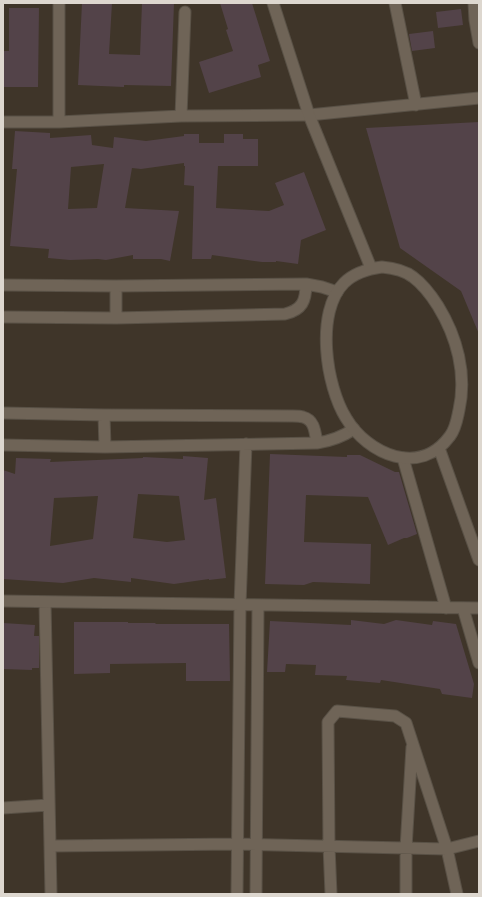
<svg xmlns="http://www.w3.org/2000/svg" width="482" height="897" viewBox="0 0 482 897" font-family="'IBM Plex Sans',sans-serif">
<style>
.building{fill:#534349;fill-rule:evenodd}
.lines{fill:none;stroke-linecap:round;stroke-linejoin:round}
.minor-casing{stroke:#595146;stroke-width:13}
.tertiary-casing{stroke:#595146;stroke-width:13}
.minor{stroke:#6f6457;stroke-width:11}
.tertiary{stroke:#6f6457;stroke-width:11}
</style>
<rect width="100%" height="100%" fill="#3f3529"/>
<path class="building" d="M 82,3 L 112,3 L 109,54 L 140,55 L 142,3 L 174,3 L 171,86 L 124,85 L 124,87 L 78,85 Z
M 220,3 L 252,3 L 270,61 L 258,65 L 261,77 L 209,93 L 199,62 L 233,51 L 226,30 L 228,29 Z
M 9,8 L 39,8 L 38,87 L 3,87 L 3,51 L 9,51 Z
M 461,9 L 463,25 L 438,28 L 436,12 Z
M 433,31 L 435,48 L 412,51 L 409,34 Z
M 479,122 L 479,334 L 461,291 L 400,248 L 366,128 Z
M 15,131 L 50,133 L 50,138 L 91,135 L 92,145 L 113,148 L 114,137 L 146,141 L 184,136 L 184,134 L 199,134 L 199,143 L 224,143 L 224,134 L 243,134 L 243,139 L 258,139 L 258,166 L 218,166 L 216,208 L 269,211 L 284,205 L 275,183 L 304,172 L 326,230 L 301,240 L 298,264 L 276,261 L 276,262 L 262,262 L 212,255 L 211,259 L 192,259 L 194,186 L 184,185 L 185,166 L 184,166 L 184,163 L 141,169 L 132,168 L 125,208 L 179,211 L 170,261 L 161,259 L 133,259 L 133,255 L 106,260 L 98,259 L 70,260 L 48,258 L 49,249 L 10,246 L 17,169 L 12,169 ZM 104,164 L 97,208 L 68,209 L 71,167 Z
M 270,454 L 347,457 L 347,455 L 360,455 L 395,472 L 399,472 L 417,534 L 407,538 L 404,538 L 388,545 L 368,497 L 306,495 L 304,542 L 371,544 L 370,584 L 313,582 L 304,585 L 265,584 Z
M 183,456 L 208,458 L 204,500 L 216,498 L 226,578 L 209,580 L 209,579 L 174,584 L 131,578 L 131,582 L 94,578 L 63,583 L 3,579 L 3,470 L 15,474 L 16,458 L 51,459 L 50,462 L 143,458 L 143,457 L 183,459 ZM 138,494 L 179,496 L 185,540 L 167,542 L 133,538 ZM 98,496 L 93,539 L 50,546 L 54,498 Z
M 351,620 L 384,624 L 396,620 L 432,625 L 433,621 L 456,624 L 474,684 L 472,698 L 442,694 L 440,689 L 381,680 L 380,683 L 346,680 L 347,676 L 315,675 L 316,665 L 286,664 L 285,672 L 267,672 L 270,621 L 351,625 Z
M 74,622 L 128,622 L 128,623 L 156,623 L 155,624 L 229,624 L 230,681 L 186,681 L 186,663 L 110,664 L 110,673 L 74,674 Z
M 3,623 L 35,625 L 34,636 L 39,636 L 39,668 L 32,668 L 32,670 L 3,669 Z"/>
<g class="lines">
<g class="minor-casing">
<path id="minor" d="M 395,3 L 416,105
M 474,3 L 475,20 L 479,43
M 181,116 L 185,12
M 3,122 L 59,122 L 181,116 L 309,115 L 479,98
M 59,122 L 59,3
M 3,285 L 116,286 L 306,284 L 322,287 L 337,292
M 116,286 L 116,318
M 3,317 L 116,318 L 285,314 C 302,310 306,301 306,284
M 3,413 L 104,415 L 293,416 C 296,416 300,416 303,417 C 315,420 315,433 317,443
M 104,415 L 105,447
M 3,445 L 105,447 L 317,443 C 331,441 342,437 354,429
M 403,458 L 446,608
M 3,601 L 479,608
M 45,602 L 51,894
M 463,608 L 479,663
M 3,808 L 49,805
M 50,846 L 237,844 L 447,849 L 479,841
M 237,894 L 240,605 L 246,444
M 256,894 L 258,605
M 331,894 L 329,846 L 328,722 L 337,711 L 395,716 L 406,723 L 447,849 L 457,894
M 406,894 L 406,848 L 412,747"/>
</g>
<g class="tertiary-casing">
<path id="tertiary" d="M 273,3 L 309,115 L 371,268
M 382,267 C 393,268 404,270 413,277 C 424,285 431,295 438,306 C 457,337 467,374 459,410 C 457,419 456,428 450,436 C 420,477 368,455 346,418 C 326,386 315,312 344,283 C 354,273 367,269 382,267 Z
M 439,448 L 479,560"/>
</g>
<use href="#minor" class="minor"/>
<use href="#tertiary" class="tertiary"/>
</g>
<rect width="482" height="897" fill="none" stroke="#ddd7cf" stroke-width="8"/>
</svg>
